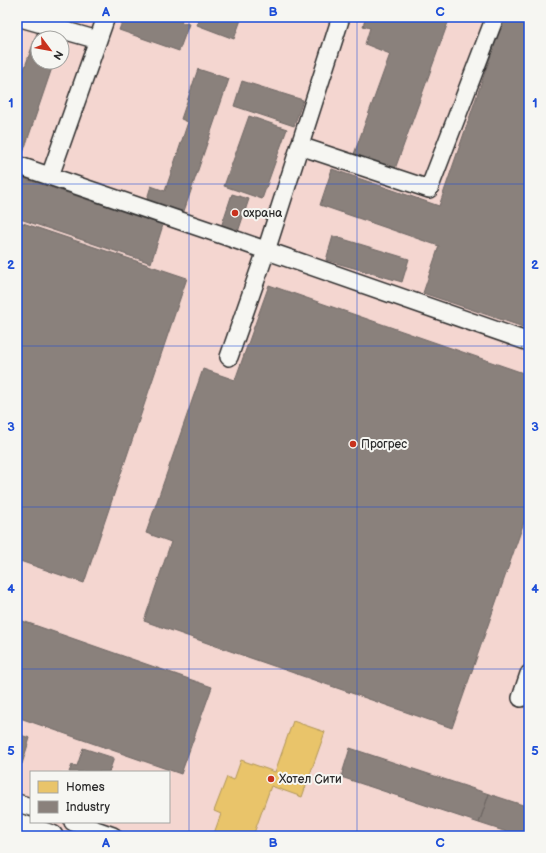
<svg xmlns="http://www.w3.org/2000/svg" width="546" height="853" viewBox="0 0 546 853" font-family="'Balsamiq Sans',sans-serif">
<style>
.built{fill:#f4d6d0;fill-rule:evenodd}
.homes{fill:#e9c46a;stroke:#b09657}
.industry{fill:#8a817c;stroke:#6e6764}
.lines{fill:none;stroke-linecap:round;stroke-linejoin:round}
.minor-casing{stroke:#2b2b2b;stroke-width:20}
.major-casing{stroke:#2b2b2b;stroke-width:24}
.minor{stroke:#f6f6f2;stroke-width:17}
.major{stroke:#f6f6f2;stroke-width:21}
.grid{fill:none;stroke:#1d4ed8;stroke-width:1;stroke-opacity:0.55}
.poi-dot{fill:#c8321e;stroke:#f6f6f2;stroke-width:1.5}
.labels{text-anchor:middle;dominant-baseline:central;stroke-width:4;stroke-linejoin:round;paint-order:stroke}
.poi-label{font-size:12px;fill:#2b2b2b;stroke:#f6f6f2;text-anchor:start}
.neatline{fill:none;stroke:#1d4ed8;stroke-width:1.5}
.grid-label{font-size:13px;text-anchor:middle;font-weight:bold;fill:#1d4ed8}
</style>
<rect width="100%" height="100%" fill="#f5e3de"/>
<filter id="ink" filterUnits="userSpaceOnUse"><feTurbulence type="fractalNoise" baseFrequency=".025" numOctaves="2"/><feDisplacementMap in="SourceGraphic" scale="8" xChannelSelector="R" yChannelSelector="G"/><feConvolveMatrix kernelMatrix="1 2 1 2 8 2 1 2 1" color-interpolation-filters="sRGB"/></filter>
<g filter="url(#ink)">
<path class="built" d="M 17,17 L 529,17 L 529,836 L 17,836 ZM 38,38 L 62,38 L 62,62 L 38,62 ZM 31,772 L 169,772 L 169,822 L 31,822 Z"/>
<path class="homes" d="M 293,721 L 325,732 L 302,797 L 271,786 L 253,836 L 213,836 L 221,814 L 214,811 L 227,777 L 234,780 L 241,760 L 275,772 Z"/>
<path class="industry" d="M 124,17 L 183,17 L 181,22 L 189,24 L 179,51 L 119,30 Z
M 191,17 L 242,17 L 234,39 L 197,25 L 199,20 Z
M 366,17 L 450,17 L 395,169 L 354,154 L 390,54 L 365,44 L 370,28 L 363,26 Z
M 504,17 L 529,17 L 529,329 L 423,293 L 439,246 L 320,205 L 332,169 L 439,206 Z
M 37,33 L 53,38 L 38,38 L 38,62 L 54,62 L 22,156 L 17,154 L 17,89 Z
M 198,69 L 229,79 L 183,214 L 146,202 L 151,186 L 165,191 L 188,122 L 181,119 Z
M 242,81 L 303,100 L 294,126 L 234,106 Z
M 249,116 L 287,129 L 262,199 L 224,186 Z
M 17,176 L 163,225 L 151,263 L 17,218 Z
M 232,194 L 249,199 L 238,232 L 221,227 Z
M 17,221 L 187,278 L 84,583 L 17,560 Z
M 333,236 L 409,259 L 402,282 L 326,260 Z
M 269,285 L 529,375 L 529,508 L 452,728 L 144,621 L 171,542 L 146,533 L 203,369 L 235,380 Z
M 17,619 L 212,687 L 181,774 L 17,717 Z
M 17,734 L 30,738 L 22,764 L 17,762 Z
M 83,748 L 114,758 L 109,772 L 69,772 L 72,765 L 77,766 Z
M 350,748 L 489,794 L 479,823 L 341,777 Z
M 489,794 L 529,807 L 529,836 L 519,836 L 479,823 Z"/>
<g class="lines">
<g class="minor-casing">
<path id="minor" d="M 17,17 L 98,40
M 300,146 L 429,189 L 495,17
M 17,165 L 222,235 L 529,342
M 50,176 L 106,17
M 229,357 L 266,251 L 341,17
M 521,698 L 529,674
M 17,803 L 31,807
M 73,822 L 113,836"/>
</g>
<g class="major-casing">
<path id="major" d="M 17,824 L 52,836"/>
</g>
<use href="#minor" class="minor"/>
<use href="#major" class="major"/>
</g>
</g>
<path class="grid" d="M 189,17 L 189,836M 357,17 L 357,836M 17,184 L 529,184M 17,346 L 529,346M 17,507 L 529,507M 17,669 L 529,669"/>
<g class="poi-dot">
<circle cx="235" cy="213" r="4"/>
<circle cx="353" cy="444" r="4"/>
<circle cx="271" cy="779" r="4"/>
</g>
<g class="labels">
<g class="poi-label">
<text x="243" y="213">охрана</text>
<text x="361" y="444">Прогрес</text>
<text x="279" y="779">Хотел Сити</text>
</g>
</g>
<rect width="546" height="853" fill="none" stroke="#f6f6f2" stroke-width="44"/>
<rect x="30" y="771" width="140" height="52" fill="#f6f6f2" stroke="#a5a5a2"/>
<rect x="38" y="781" width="20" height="12" fill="#e9c46a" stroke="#a5a5a2"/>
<text x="66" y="791" font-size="12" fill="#2b2b2b">Homes</text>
<rect x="38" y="801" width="20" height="12" fill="#8a817c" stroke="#a5a5a2"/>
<text x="66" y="811" font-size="12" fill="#2b2b2b">Industry</text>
<g transform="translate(50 50) rotate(122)"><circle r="19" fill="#f6f6f2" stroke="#a5a5a2"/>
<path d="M0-3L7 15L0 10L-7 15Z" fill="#c8321e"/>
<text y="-6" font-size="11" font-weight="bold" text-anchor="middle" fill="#2b2b2b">N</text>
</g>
<rect x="22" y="22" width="502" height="809" class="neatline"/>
<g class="grid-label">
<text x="106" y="16">A</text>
<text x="273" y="16">B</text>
<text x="440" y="16">C</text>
<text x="11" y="107">1</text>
<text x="535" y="107">1</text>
<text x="11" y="269">2</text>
<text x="535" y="269">2</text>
<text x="11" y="431">3</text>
<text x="535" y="431">3</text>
<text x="11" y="593">4</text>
<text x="535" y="593">4</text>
<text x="11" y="755">5</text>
<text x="535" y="755">5</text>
<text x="106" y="847">A</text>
<text x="273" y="847">B</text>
<text x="440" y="847">C</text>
</g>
</svg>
